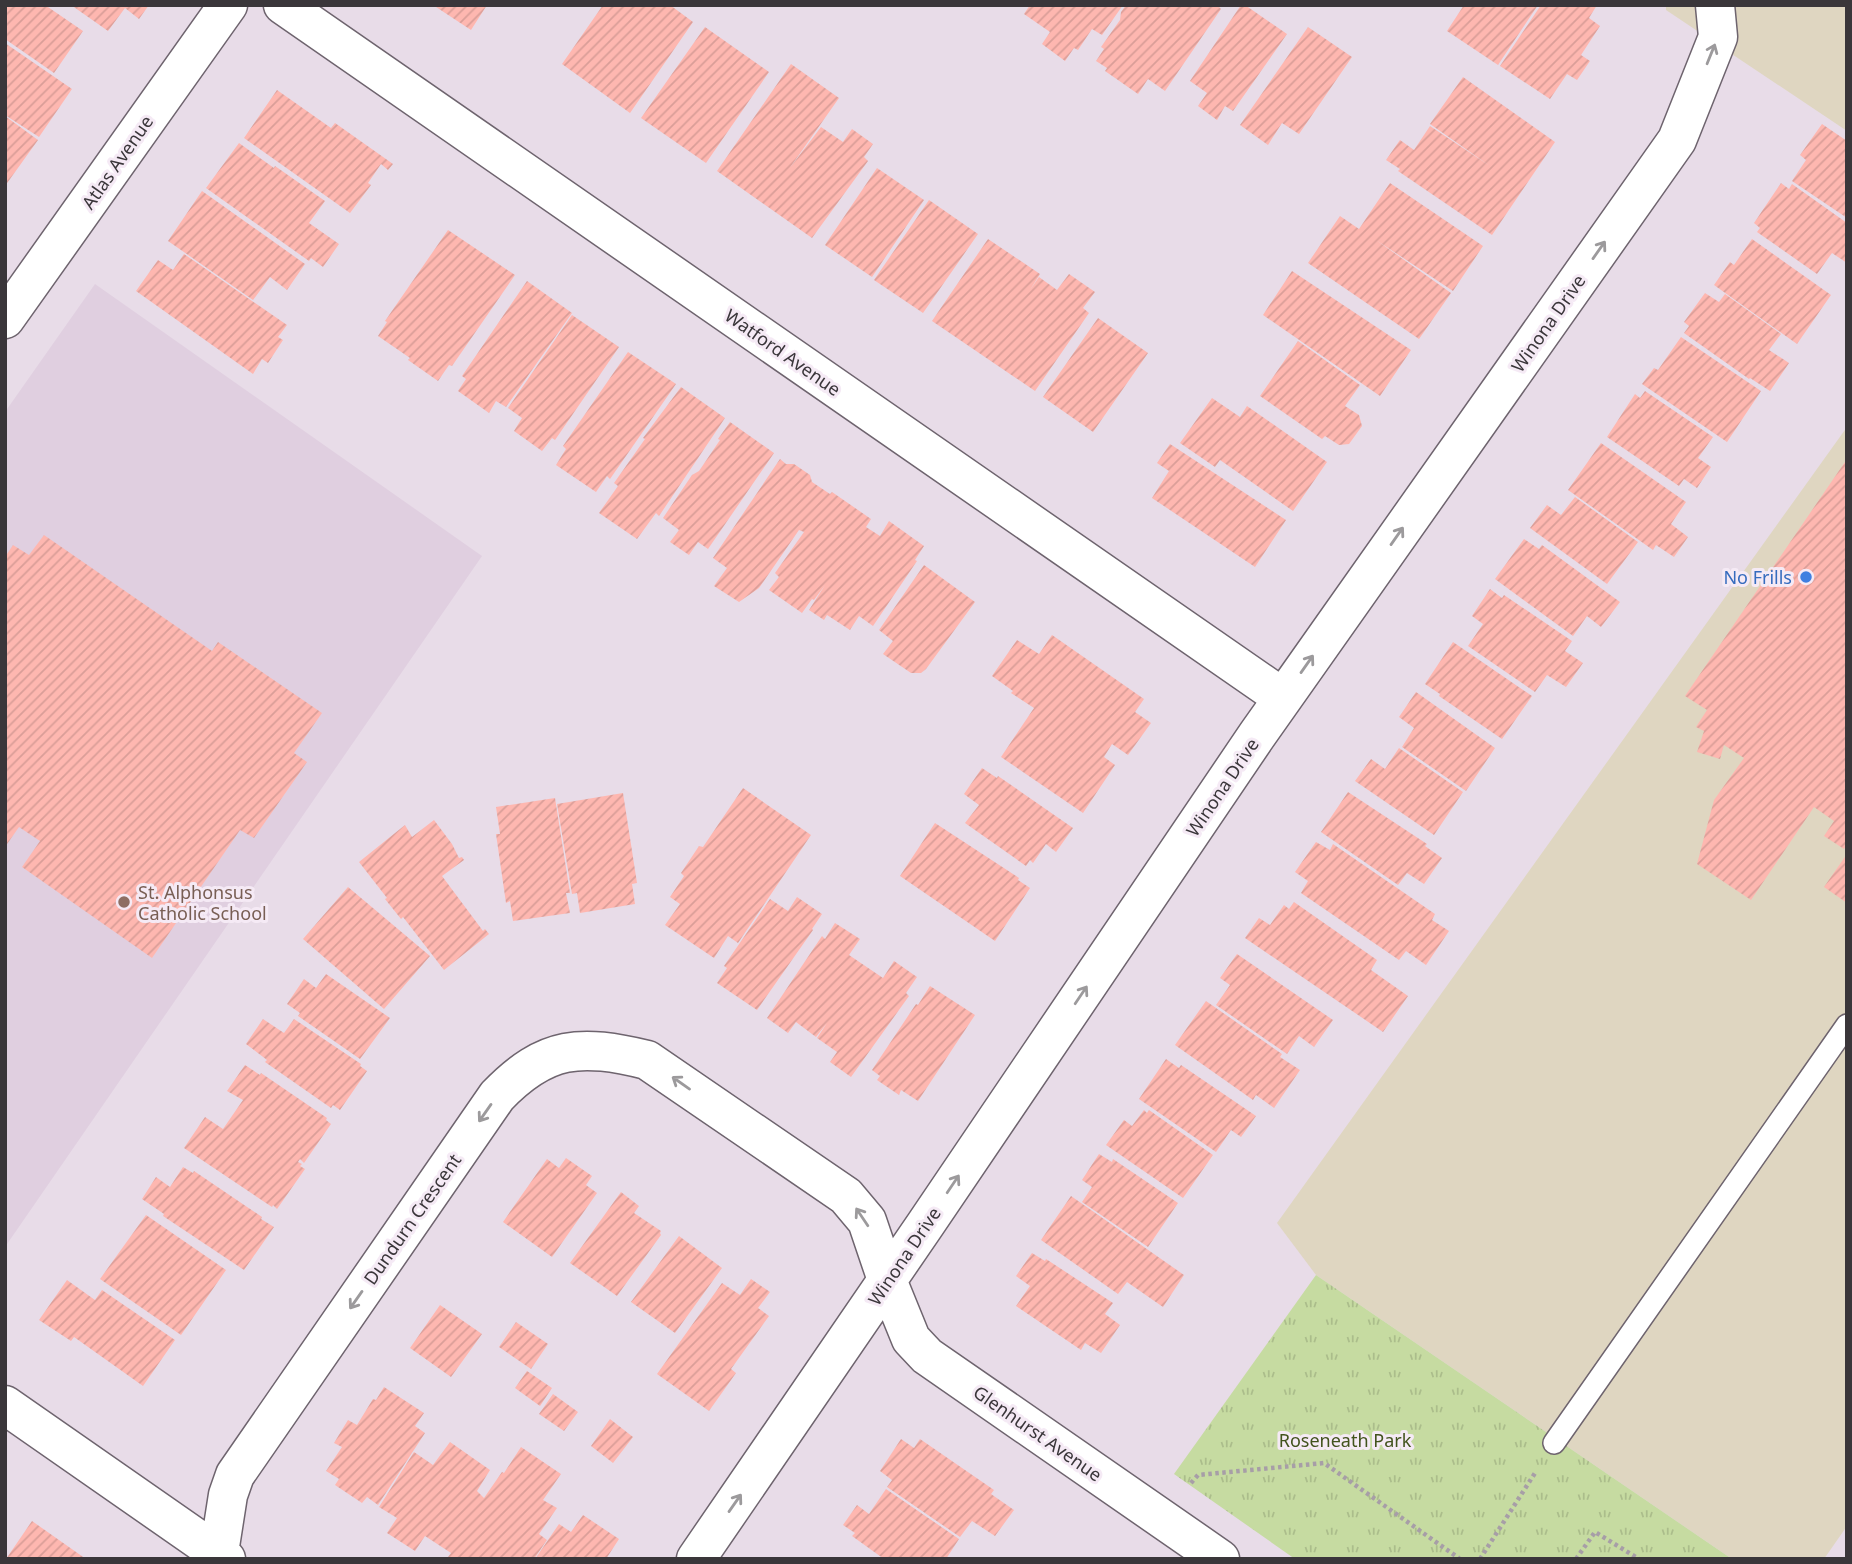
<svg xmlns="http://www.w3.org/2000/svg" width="1852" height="1564" viewBox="0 0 1852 1564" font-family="'Noto Sans',sans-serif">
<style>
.commercial{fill:#dfd6c1}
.built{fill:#e0cfe0}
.grass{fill:url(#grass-tufts)}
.building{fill:url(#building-hatch)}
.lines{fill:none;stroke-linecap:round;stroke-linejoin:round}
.lane-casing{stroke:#6e646e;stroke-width:24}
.street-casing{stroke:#6e646e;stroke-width:41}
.path{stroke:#a79ea7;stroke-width:4.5;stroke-dasharray:3.5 3.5;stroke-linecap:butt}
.lane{stroke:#fff;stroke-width:21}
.street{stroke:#fff;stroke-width:38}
.oneway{stroke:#9c9a9c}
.shop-dot{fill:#3f7fe0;stroke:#f5eaf5;stroke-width:2.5}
.education-dot{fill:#8d6e63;stroke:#f5eaf5;stroke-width:2.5}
.labels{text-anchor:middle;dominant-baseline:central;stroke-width:6;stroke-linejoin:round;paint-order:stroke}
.street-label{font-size:18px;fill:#3a363a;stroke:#f5eaf5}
.shop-label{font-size:18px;fill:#366cbe;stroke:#f5eaf5;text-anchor:end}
.education-label{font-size:18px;fill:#785e54;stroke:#f5eaf5;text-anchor:start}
.park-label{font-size:18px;fill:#42531d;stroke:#f5eaf5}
</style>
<defs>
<pattern id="grass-tufts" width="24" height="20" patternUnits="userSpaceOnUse" patternTransform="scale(1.75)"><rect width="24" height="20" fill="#c6dba1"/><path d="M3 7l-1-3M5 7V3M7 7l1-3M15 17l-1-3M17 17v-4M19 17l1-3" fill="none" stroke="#abbd8b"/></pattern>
<pattern id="building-hatch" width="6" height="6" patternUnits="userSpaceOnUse" patternTransform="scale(1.75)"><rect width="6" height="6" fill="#feb7b0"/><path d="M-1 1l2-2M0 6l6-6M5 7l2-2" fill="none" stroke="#da9e98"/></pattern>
</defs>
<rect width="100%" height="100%" fill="#e8dce8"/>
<path class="commercial" d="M 1666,5 L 1847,5 L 1847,131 L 1666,10 Z
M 1847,427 L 1847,1526 L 1824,1559 L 1732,1559 L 1316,1275 L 1277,1223 Z"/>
<path class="built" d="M 95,284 L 482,556 L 5,1247 L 5,412 Z"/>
<path class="grass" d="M 1316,1275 L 1732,1559 L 1295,1559 L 1174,1474 Z"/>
<path class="building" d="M 5,5 L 45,5 L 83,31 L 54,73 L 5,39 Z
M 71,5 L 149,5 L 139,19 L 125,8 L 108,31 Z
M 433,5 L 487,5 L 471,30 Z
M 603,5 L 670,5 L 693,22 L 630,113 L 562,64 Z
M 1030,5 L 1123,5 L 1102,35 L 1092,29 L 1078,50 L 1074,48 L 1065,61 L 1042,44 L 1050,32 L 1024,14 Z
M 1126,5 L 1221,5 L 1219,7 L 1221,9 L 1165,91 L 1148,79 L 1138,94 L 1105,71 L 1107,68 L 1096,61 L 1104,49 L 1101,47 L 1120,20 L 1121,12 Z
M 1241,5 L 1245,5 L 1287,34 L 1233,111 L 1225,106 L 1217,120 L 1198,106 L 1207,93 L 1190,81 Z
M 1464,5 L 1538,5 L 1498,65 L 1447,31 Z
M 1541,5 L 1597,5 L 1589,18 L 1600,26 L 1581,55 L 1590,61 L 1577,80 L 1567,74 L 1550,99 L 1500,66 Z
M 705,27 L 769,72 L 706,163 L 641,118 Z
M 1308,27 L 1352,57 L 1299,134 L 1282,123 L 1268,145 L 1240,125 Z
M 5,43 L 72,89 L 39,137 L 5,115 Z
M 791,64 L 839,98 L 789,169 L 821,127 L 843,142 L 852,129 L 873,144 L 864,157 L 868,161 L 812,238 L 717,171 Z
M 1463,77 L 1555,142 L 1492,235 L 1398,171 L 1400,169 L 1386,160 L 1400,140 L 1414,150 L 1430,126 L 1490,166 L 1430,124 Z
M 277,90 L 331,128 L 335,123 L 393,164 L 388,170 L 381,164 L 368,183 L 371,185 L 350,213 L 244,138 Z
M 5,116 L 38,140 L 5,186 Z
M 1822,124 L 1847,141 L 1847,218 L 1792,181 L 1806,160 L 1800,155 Z
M 239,143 L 274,168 L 275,166 L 325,201 L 309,223 L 339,244 L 323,267 L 311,258 L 309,261 L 206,188 Z
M 877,168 L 924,200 L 872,277 L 825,245 Z
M 1390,183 L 1483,246 L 1453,291 L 1376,240 L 1451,293 L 1419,339 L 1308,263 L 1340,216 L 1359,229 Z
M 1781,183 L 1789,189 L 1792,184 L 1847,223 L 1847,263 L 1832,253 L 1817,274 L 1757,232 L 1760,228 L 1754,223 Z
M 202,191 L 305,264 L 287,290 L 270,277 L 253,300 L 168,241 Z
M 929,200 L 978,234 L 923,313 L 874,280 Z
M 448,230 L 515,275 L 452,366 L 449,365 L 438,381 L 408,360 L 410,358 L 378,336 L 387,322 L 385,321 Z
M 988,239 L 1040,274 L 1030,290 L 1039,277 L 1057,290 L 1069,274 L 1095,292 L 1083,308 L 1089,313 L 1035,391 L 932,321 Z
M 1752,239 L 1831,295 L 1797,344 L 1714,285 L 1730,262 L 1734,265 Z
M 184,254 L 287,325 L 278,337 L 283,340 L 268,363 L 262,359 L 253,374 L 136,291 L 158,260 L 173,270 Z
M 1292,271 L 1411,350 L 1380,396 L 1263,315 Z
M 527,281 L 572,313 L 506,407 L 496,401 L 489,413 L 458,391 L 466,379 L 462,376 Z
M 1705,293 L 1719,302 L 1725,294 L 1781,334 L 1769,350 L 1789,363 L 1770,391 L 1750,378 L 1749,379 L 1684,333 L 1689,326 L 1684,322 Z
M 572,315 L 619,347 L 555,440 L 552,438 L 542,451 L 514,431 L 522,418 L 508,408 Z
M 1098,318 L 1148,353 L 1093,432 L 1043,397 Z
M 1681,337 L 1761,391 L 1727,442 L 1642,384 L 1654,368 L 1658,370 Z
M 1298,341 L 1360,385 L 1345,406 L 1359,415 L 1362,426 L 1349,444 L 1339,445 L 1325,436 L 1322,439 L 1260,396 Z
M 628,352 L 676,384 L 610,479 L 607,476 L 596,492 L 556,465 L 566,449 L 563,446 Z
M 681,387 L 725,418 L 659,516 L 656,513 L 637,539 L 599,513 L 618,486 L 614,483 L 645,439 L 643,438 Z
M 1645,391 L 1713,437 L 1698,458 L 1711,467 L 1697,488 L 1684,479 L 1679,486 L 1607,437 L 1635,394 L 1640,398 Z
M 1212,398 L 1240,417 L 1247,406 L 1327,462 L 1293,511 L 1220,460 L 1215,467 L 1180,443 Z
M 730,422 L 774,453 L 708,549 L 698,542 L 689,555 L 670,542 L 679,530 L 663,518 L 692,475 L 699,471 L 720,440 L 718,439 Z
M 1601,443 L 1686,502 L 1671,524 L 1688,537 L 1674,557 L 1656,545 L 1653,550 L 1568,490 Z
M 1170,444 L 1286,520 L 1255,567 L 1152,498 L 1169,471 L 1157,463 Z
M 780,459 L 786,464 L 794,464 L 810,475 L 812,482 L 830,494 L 832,492 L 871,519 L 866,527 L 880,536 L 889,521 L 924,546 L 915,560 L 917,561 L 873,626 L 859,616 L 850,630 L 827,615 L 824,620 L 809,610 L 825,585 L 814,600 L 812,599 L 802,613 L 769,590 L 779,577 L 775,573 L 804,532 L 799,530 L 759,588 L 739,602 L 714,586 L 727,568 L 713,558 Z
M 1847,459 L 1847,845 L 1844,849 L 1824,836 L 1834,821 L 1814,807 L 1751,900 L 1697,864 L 1714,800 L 1744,758 L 1724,745 L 1720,759 L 1697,752 L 1704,731 L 1696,727 L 1707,710 L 1685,696 Z
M 1575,497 L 1638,542 L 1607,584 L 1530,528 L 1547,505 L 1561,515 Z
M 44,535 L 212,651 L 218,642 L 322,713 L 294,753 L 307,762 L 254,838 L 240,830 L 152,958 L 22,867 L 40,841 L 19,827 L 5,847 L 5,557 L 13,545 L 29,555 Z
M 1524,539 L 1539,549 L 1542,545 L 1620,602 L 1601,627 L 1587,616 L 1573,636 L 1495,579 Z
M 924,565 L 975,602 L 926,669 L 921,673 L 911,673 L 883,654 L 893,641 L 879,630 Z
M 1490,589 L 1502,598 L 1504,595 L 1572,641 L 1565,651 L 1583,663 L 1566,687 L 1547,675 L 1535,692 L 1468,646 L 1483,624 L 1472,616 Z
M 1052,635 L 1144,699 L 1135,712 L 1151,723 L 1128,755 L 1112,744 L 1104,757 L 1115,765 L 1083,813 L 1001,757 L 1034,708 L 1011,693 L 1013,691 L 992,676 L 1017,640 L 1039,654 Z
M 1453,642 L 1532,696 L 1502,739 L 1439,696 L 1440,694 L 1425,684 Z
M 1416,692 L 1495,748 L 1466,791 L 1402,747 L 1414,728 L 1399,717 Z
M 1399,748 L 1463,792 L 1434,835 L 1355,781 L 1371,759 L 1385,769 Z
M 982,768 L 997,778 L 998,776 L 1073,828 L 1056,852 L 1046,844 L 1033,863 L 1030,860 L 1026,866 L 965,823 L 979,805 L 964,794 Z
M 743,788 L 811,835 L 738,943 L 728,936 L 714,958 L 665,925 L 680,904 L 670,897 L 684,876 L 681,873 L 699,846 L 703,847 Z
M 1348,792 L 1427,844 L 1425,846 L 1442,858 L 1424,884 L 1407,873 L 1398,885 L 1321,832 Z
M 623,793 L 637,883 L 632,884 L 635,904 L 580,913 L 577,893 L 572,894 L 557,804 Z
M 555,798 L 570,893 L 566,893 L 570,913 L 513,921 L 510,901 L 506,903 L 496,834 L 500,834 L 496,807 Z
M 434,820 L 452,844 L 459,858 L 462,857 L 464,860 L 442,876 L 483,931 L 485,929 L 489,934 L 444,970 L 403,917 L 401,919 L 385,899 L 387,898 L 359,862 L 405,825 L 412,837 Z
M 935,823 L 1019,878 L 1018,880 L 1030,888 L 995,941 L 900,876 Z
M 1316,842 L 1330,850 L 1333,844 L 1435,914 L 1432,920 L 1449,931 L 1426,965 L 1406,951 L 1399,960 L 1301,893 L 1308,881 L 1295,872 Z
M 1847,854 L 1847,903 L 1824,887 Z
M 348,887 L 430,956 L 384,1009 L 303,939 Z
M 797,897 L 822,914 L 812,929 L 813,930 L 757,1010 L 717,983 L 727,968 L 724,966 L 770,899 L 788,911 Z
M 1294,902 L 1377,960 L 1371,970 L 1408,996 L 1383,1032 L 1245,938 L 1259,918 L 1270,925 L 1284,905 L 1289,909 Z
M 835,923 L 860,939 L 849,955 L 883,978 L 894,961 L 917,977 L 906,993 L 909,996 L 851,1077 L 830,1062 L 837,1052 L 817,1038 L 827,1023 L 816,1037 L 796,1022 L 788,1033 L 767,1018 L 822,936 L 825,939 Z
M 1237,954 L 1333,1020 L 1314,1047 L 1299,1036 L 1287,1054 L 1216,1005 L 1230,985 L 1220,978 Z
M 326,974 L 390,1018 L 360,1059 L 298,1016 L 300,1013 L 287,1004 L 304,979 L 316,988 Z
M 930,986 L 975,1015 L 918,1101 L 901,1090 L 899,1095 L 877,1080 L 880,1076 L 872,1070 L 916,1004 L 918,1005 Z
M 1206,1001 L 1282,1054 L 1280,1057 L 1300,1070 L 1274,1108 L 1256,1095 L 1253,1100 L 1175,1045 Z
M 263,1019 L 284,1033 L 294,1019 L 361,1064 L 360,1066 L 367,1071 L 340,1110 L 333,1105 L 331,1108 L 265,1062 L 267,1060 L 246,1044 Z
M 1166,1059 L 1179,1068 L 1181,1065 L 1256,1116 L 1241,1137 L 1231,1130 L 1216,1152 L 1139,1099 Z
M 245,1065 L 260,1075 L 261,1073 L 327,1118 L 326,1120 L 331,1124 L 304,1163 L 300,1159 L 298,1162 L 302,1164 L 300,1166 L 305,1169 L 277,1209 L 273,1205 L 272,1207 L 184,1148 L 205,1117 L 223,1129 L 243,1100 L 227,1091 Z
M 1144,1110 L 1147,1113 L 1149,1110 L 1213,1155 L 1183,1198 L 1106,1145 L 1124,1120 L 1132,1126 Z
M 1099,1154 L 1112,1162 L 1113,1159 L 1178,1203 L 1148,1247 L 1082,1202 L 1092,1187 L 1082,1180 Z
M 566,1158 L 592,1176 L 586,1185 L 597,1193 L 552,1257 L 503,1222 L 547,1159 L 559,1168 Z
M 183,1167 L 193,1173 L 194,1171 L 262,1217 L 261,1219 L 274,1227 L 244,1270 L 163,1216 L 164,1214 L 142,1199 L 156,1177 L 170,1187 Z
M 621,1192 L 639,1206 L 634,1213 L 661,1231 L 660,1233 L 661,1235 L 617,1296 L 570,1263 Z
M 1071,1196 L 1184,1275 L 1163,1307 L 1127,1282 L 1118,1294 L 1041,1240 Z
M 146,1215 L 226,1270 L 181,1335 L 100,1279 Z
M 679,1236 L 722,1268 L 675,1333 L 631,1302 Z
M 1032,1253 L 1045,1261 L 1046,1259 L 1113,1303 L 1105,1314 L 1120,1325 L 1101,1353 L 1085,1343 L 1081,1350 L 1016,1306 L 1030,1286 L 1016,1276 Z
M 751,1279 L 770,1292 L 758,1308 L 769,1316 L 731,1369 L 736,1373 L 709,1411 L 657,1374 L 722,1283 L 740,1295 Z
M 67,1280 L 95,1300 L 102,1290 L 175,1340 L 143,1386 L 74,1337 L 71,1341 L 39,1320 Z
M 440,1305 L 482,1334 L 451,1377 L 410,1348 Z
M 516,1322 L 548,1344 L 531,1369 L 499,1347 Z
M 527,1371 L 552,1388 L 540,1406 L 515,1388 Z
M 384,1387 L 424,1413 L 415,1426 L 425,1433 L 378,1505 L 367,1497 L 362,1503 L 335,1485 L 339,1479 L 326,1471 L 342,1447 L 334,1443 L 348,1420 L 357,1425 L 373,1399 L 376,1400 Z
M 553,1394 L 578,1412 L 564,1431 L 539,1414 Z
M 610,1419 L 633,1437 L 613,1463 L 591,1446 Z
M 901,1439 L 914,1448 L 920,1439 L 994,1490 L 991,1494 L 1014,1510 L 995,1536 L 972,1521 L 960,1537 L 887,1487 L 892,1480 L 880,1471 Z
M 450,1442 L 490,1470 L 477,1491 L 484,1498 L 502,1472 L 504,1473 L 521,1447 L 561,1474 L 543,1500 L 557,1508 L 539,1534 L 547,1540 L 534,1559 L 450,1559 L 448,1557 L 451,1553 L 425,1536 L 415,1551 L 387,1533 L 397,1518 L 379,1507 L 414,1452 L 433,1465 Z
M 886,1489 L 959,1539 L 946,1559 L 884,1559 L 852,1536 L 855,1533 L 843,1525 L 857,1505 L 869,1514 Z
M 583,1515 L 619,1539 L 606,1559 L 535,1559 L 559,1524 L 571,1532 Z
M 32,1521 L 86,1559 L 6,1559 Z"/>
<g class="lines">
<g class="lane-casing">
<path id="lane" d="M 1554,1443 L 1847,1025"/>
</g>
<g class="street-casing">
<path id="street" d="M 283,5 L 1283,698
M 5,319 L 228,5
M 5,1405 L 226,1559
M 218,1559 L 228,1495 L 235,1475 L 497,1096 C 546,1045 581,1044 647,1060 L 846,1196 L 867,1221 L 887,1280 L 911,1339 L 927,1356 L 1220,1559
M 696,1559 L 925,1225 L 1257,735 L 1677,140 L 1718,37 L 1715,5"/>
</g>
<path class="path" d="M 1191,1483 L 1198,1475 L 1324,1463 L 1460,1559
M 1480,1559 L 1535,1473
M 1576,1559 L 1595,1532 L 1639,1559"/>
<use href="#lane" class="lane"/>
<use href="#street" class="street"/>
</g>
<defs><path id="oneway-shaft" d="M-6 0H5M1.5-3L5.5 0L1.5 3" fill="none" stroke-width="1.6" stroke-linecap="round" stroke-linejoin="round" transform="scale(1.75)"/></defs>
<g class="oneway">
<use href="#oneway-shaft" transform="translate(1711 54) rotate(-68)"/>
<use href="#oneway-shaft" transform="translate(1599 250) rotate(-55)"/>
<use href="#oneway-shaft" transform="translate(1397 536) rotate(-55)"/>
<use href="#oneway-shaft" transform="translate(1307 664) rotate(-55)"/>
<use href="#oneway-shaft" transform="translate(1081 995) rotate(-56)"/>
<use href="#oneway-shaft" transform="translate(681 1083) rotate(-145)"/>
<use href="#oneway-shaft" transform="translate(485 1113) rotate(125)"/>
<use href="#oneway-shaft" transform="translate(953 1184) rotate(-56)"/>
<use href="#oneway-shaft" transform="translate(862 1217) rotate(-124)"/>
<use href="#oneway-shaft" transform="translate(356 1300) rotate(125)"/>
<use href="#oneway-shaft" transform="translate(735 1503) rotate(-55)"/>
</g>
<circle class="shop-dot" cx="1806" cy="577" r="7"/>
<circle class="education-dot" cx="124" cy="902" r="7"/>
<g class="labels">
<g class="street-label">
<text transform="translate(117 162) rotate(-55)">Atlas Avenue</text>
<text transform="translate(1548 323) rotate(-55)">Winona Drive</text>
<text transform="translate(783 352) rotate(35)">Watford Avenue</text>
<text transform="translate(1222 787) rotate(-56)">Winona Drive</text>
<text transform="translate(412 1219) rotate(-55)">Dundurn Crescent</text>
<text transform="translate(904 1256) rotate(-56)">Winona Drive</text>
<text transform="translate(1038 1433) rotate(35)">Glenhurst Avenue</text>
</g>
<g class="shop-label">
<text x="1792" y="577">No Frills</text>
</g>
<g class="education-label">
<text x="138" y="892">St. Alphonsus<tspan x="138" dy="21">Catholic School</tspan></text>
</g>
<g class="park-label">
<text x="1345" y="1440">Roseneath Park</text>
</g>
</g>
<rect width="1852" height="1564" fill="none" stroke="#3a363a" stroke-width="14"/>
</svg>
